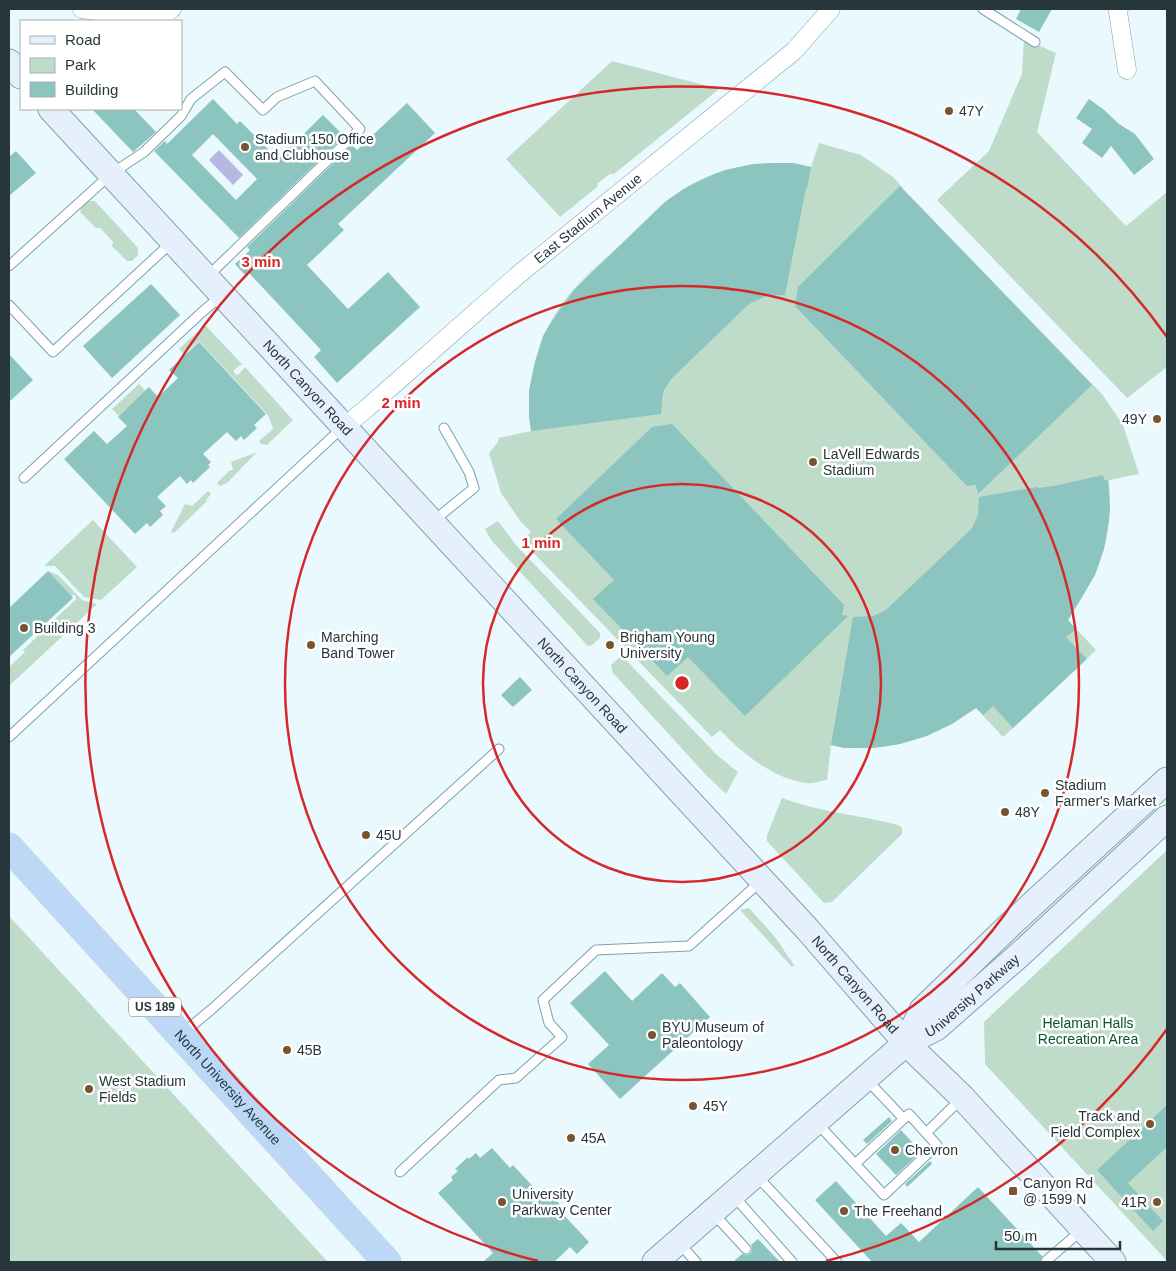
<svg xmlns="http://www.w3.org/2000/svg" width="1176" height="1271" viewBox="0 0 1176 1271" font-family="Helvetica,sans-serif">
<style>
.green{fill:#bedcc9}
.water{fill:#b6b8e1}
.building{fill:#8cc4bf;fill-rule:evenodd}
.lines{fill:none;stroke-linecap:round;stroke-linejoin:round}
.service-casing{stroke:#7da1ad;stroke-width:11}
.minor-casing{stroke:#7da1ad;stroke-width:19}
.secondary-casing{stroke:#7da1ad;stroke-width:27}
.trunk-casing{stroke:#d4d7d8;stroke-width:29}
.service{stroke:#fff;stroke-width:9}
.minor{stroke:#fff;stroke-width:18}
.secondary{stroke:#e6f0fc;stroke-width:25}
.trunk{stroke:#bcd8f6;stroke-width:28}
.ring{fill:none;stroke:#d62828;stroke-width:2.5}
.poi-dot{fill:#78532e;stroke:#fff;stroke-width:2}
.labels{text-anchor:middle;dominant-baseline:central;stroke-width:5;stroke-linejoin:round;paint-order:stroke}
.shield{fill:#fff;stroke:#687276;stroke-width:1}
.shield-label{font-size:12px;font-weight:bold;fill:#27363b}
.poi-label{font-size:14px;fill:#27363b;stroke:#fff;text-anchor:start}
.street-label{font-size:14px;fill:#27363b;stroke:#fff}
.park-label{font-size:14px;fill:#065332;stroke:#fff}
.centre{fill:#d62828;stroke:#fff;stroke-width:2.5}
.ring-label{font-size:15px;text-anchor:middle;font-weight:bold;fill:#d62828;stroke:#fff;stroke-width:5;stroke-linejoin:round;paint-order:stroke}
</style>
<rect width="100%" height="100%" fill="#eaf9fe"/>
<path class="green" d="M 1024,39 L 1056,53 L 1037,132 L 1126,226 L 1167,192 L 1167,367 L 1127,398 L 937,200 L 989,151 L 1022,74 Z
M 612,61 L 719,89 L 614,174 L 610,174 L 598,183 L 597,187 L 560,217 L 506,159 Z
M 819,143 L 861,155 L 893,177 L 902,187 L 903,189 L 1102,394 L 1123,425 L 1139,474 L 1109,480 C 1113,540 1101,570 1068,620 L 1096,650 L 1013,728 L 1003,737 L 976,708 C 931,738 887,756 831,745 L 827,780 C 821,781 813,784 807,783 C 776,780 741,753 720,730 L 712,737 L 522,541 L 531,532 L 521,522 L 501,493 L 489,453 L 498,442 L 498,438 L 531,431 C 524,380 539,329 573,290 C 587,274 604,260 620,245 C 635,231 649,216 664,203 C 704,169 760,157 811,167 Z
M 89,201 L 95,201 L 138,248 L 138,255 L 132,261 L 127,261 L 112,246 L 113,242 L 100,228 L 96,228 L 80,212 L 81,208 Z
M 205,325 L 242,364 L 234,370 L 234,373 L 238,375 L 245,367 L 293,420 L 267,445 L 261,444 L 259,441 L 273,429 L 268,415 L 199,341 L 184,354 L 179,349 Z
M 139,384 L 146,391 L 119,416 L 112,409 Z
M 257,452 L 227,483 L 220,486 L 217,483 L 229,471 L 233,470 L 231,462 Z
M 208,491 L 211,494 L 206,500 L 207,501 L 174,533 L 171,532 L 185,504 L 192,506 Z
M 93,520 L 137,567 L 101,600 L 84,597 L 55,566 L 44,566 Z
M 498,521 L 516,545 L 600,633 L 600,638 L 592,645 L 588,646 L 586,644 L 491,540 L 485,529 Z
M 48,571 L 58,575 L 82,600 L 97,604 L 9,686 L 9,667 L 25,652 L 23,650 L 76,599 L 75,595 L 70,596 Z
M 620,657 L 624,658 L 718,756 L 738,772 L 726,794 L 706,775 L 613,673 L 611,665 Z
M 782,798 C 818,812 861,815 898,825 L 902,828 L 902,834 L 832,902 L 824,903 L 767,841 L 767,835 Z
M 1167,850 L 1167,1261 L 985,1064 L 984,1022 Z
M 749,908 L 775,937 L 794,965 L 792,967 L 740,910 Z
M 9,916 L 328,1262 L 9,1262 Z"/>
<path class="water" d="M 219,150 L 243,175 L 233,185 L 209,160 Z"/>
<path class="building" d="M 1021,9 L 1052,9 L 1039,32 L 1016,19 Z
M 213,99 L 237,124 L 240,121 L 278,159 L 323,115 L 344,136 L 239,238 L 154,151 L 165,141 L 167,144 ZM 213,134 L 257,179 L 236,200 L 192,155 Z
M 1089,99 L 1103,109 L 1119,124 L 1135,134 L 1154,159 L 1134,175 L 1111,146 L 1102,158 L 1082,143 L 1092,129 L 1076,118 Z
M 407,103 L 435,133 L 338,224 L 344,230 L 307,265 L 348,309 L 388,272 L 420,307 L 337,383 L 314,357 L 321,350 L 249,273 L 246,276 L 235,264 L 250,250 L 247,247 L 352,145 L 357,150 Z
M 92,109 L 134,109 L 156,132 L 133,152 Z
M 16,151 L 36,173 L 9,196 L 9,157 Z
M 775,163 L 794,163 L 811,167 L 807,188 L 806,188 L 785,295 L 766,296 L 749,304 L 672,378 L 664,390 L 662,399 L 661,414 L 531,431 L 529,417 L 529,390 L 535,362 L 543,336 L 550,324 L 574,290 L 665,202 L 687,187 L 712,175 L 725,170 L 753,164 Z
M 900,186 L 1092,385 L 978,494 L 976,485 L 967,486 L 795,306 L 798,287 Z
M 151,284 L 180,315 L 112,378 L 83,346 Z
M 199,342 L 266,414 L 254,425 L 257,428 L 244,440 L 241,436 L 236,441 L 227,432 L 203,454 L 211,462 L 208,465 L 210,467 L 193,483 L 191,480 L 187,484 L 180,476 L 157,497 L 166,506 L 160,511 L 163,515 L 150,527 L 147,523 L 135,534 L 64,459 L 94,431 L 107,444 L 127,426 L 118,417 L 149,387 L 158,397 L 178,378 L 169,370 Z
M 9,354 L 33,380 L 9,402 Z
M 672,424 L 844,605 L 842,615 L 848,616 L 745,716 L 688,657 L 667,676 L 593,599 L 614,580 L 556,519 L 652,427 Z
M 1103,475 L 1104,480 L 1108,480 L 1110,507 L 1109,521 L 1104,549 L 1095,575 L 1068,620 L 1076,629 L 1066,637 L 1087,659 L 1013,728 L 993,706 L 983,715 L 976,708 L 952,724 L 927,736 L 900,744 L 872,748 L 844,748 L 831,745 L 853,617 L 873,616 L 886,610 L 967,533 L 972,528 L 978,515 L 979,497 L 1037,487 L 1038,488 L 1054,486 Z
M 48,571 L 73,598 L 9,657 L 9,608 Z
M 520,677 L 532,690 L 513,707 L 501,695 Z
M 605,971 L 632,1001 L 662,973 L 675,987 L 680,983 L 710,1017 L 620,1099 L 588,1064 L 609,1045 L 570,1003 Z
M 1167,1105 L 1167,1147 L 1128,1183 L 1163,1221 L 1153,1231 L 1097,1170 Z
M 889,1117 L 892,1121 L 867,1144 L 863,1140 Z
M 901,1130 L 921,1152 L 896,1175 L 876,1154 Z
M 492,1148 L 510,1168 L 513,1165 L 539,1193 L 545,1188 L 565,1210 L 562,1213 L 589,1242 L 577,1254 L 570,1247 L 554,1262 L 483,1262 L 493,1253 L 438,1193 L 453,1180 L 451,1177 L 458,1171 L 455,1169 L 468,1157 L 469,1159 L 476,1153 L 480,1158 Z
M 930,1161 L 932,1164 L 907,1187 L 905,1184 Z
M 836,1181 L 886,1236 L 901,1223 L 919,1242 L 978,1187 L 1042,1256 L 1040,1262 L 872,1262 L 815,1200 Z
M 758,1239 L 780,1262 L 733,1262 L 742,1254 L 747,1255 L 751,1253 L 752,1248 L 751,1245 Z"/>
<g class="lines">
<g class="service-casing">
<path id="service" d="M 983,9 L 1035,42
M 9,266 L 111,174 L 144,152 L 181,116 L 191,99 L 225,72 L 263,110 L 277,97 L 315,81 L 360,129 L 207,277
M 9,305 L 53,352 L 172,242
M 24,478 L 201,313 L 222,295
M 432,522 L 474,488 L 469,472 L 444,428
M 9,737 L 342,428
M 182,1034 L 212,1009 L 499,749
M 867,1080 L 904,1119
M 817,1123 L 884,1195 L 937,1145 L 926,1133 L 962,1098
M 855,1164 L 909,1114 L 926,1133
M 400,1172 L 499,1080 L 516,1078 L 562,1037 L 549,1023 L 543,1000 L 596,950 L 689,946 L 761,881
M 757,1176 L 837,1262
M 733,1195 L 792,1262
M 713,1213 L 746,1249
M 680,1244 L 696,1262
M 1046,1261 L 1082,1230"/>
</g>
<g class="minor-casing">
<g id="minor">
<path d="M 82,9 L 134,16 L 159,17 L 172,9"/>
<path d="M 1119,9 L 1118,12 L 1127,70"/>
<path id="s1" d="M 344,427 L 367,408 L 518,275 L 794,51 L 831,9"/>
</g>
</g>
<g class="secondary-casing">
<g id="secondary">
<path d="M 9,62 L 21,76"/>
<path id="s2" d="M 51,109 L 808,930 L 906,1043 L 962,1097 L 1113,1262"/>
<path d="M 906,1043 L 922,1010 L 1012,923 L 1167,780"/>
<path id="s3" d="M 655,1262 L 906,1043 L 936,1028 L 1017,957 L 1167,818"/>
</g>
</g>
<g class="trunk-casing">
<g id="trunk">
<path id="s4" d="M 9,847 L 387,1262"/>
</g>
</g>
<use href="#service" class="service"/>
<use href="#minor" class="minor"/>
<use href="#secondary" class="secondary"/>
<use href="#trunk" class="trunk"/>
</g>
<g class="ring">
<circle cx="682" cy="683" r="199"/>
<circle cx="682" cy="683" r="397"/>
<path d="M1167 1029A596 596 0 0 1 826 1261M538 1261A596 596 0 1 1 1167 337"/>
</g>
<g class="poi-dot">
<circle cx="949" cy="111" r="5"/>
<circle cx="245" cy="147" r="5"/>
<circle cx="1157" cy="419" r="5"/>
<circle cx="813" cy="462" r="5"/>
<circle cx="24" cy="628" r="5"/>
<circle cx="311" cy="645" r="5"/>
<circle cx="610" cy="645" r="5"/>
<circle cx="1045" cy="793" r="5"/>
<circle cx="1005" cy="812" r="5"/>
<circle cx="366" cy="835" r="5"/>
<circle cx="652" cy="1035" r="5"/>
<circle cx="287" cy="1050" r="5"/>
<circle cx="89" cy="1089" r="5"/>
<circle cx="693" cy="1106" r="5"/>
<circle cx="1150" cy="1124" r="5"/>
<circle cx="571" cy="1138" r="5"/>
<circle cx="895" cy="1150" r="5"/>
<rect x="1008" y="1186" width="10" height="10" rx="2.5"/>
<circle cx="502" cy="1202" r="5"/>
<circle cx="1157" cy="1202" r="5"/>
<circle cx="844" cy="1211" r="5"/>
</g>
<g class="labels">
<rect class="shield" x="129" y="997.5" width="52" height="19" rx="4"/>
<g class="shield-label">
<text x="155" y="1007">US 189</text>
</g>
<g class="poi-label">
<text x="959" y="111">47Y</text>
<text x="255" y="139">Stadium 150 Office<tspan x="255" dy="16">and Clubhouse</tspan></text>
<text x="1147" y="419" text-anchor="end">49Y</text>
<text x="823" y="454">LaVell Edwards<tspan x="823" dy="16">Stadium</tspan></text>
<text x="34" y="628">Building 3</text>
<text x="321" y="637">Marching<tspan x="321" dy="16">Band Tower</tspan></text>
<text x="620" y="637">Brigham Young<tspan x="620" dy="16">University</tspan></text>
<text x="1055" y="785">Stadium<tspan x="1055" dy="16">Farmer's Market</tspan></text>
<text x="1015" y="812">48Y</text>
<text x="376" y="835">45U</text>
<text x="662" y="1027">BYU Museum of<tspan x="662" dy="16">Paleontology</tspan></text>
<text x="297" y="1050">45B</text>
<text x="99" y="1081">West Stadium<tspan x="99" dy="16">Fields</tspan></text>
<text x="703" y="1106">45Y</text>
<text x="1140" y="1116" text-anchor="end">Track and<tspan x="1140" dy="16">Field Complex</tspan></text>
<text x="581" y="1138">45A</text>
<text x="905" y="1150">Chevron</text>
<text x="1023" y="1183">Canyon Rd<tspan x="1023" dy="16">@ 1599 N</tspan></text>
<text x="512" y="1194">University<tspan x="512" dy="16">Parkway Center</tspan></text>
<text x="1147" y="1202" text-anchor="end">41R</text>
<text x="854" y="1211">The Freehand</text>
</g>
<g class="street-label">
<text stroke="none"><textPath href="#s1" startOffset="321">East Stadium Avenue</textPath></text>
<text stroke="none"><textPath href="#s2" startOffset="379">North Canyon Road</textPath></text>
<text stroke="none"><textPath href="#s2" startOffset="784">North Canyon Road</textPath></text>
<text stroke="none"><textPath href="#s2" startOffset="1189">North Canyon Road</textPath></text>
<text stroke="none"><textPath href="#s3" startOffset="415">University Parkway</textPath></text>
<text stroke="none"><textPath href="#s4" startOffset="325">North University Avenue</textPath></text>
</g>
<g class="park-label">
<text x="1088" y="1023">Helaman Halls<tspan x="1088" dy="16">Recreation Area</tspan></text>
</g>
</g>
<circle cx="682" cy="683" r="8" class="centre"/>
<g class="ring-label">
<text x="261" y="267">3 min</text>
<text x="401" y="408">2 min</text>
<text x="541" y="548">1 min</text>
</g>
<rect width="1176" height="1271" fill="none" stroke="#27363b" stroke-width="20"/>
<rect x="20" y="20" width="162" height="90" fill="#ffffff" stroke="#a9afb1"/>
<rect x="30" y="36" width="25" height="8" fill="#e6f0fc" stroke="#a9afb1"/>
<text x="65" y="45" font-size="15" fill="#27363b">Road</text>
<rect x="30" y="58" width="25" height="15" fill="#bedcc9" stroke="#a9afb1"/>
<text x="65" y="70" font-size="15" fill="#27363b">Park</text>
<rect x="30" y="82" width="25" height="15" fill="#8cc4bf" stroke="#a9afb1"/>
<text x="65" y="95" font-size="15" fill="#27363b">Building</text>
<path d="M996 1241v8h124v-8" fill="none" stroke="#27363b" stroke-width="2.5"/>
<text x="1004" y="1241" font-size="15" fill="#27363b" stroke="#ffffff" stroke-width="4" paint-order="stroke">50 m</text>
</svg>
